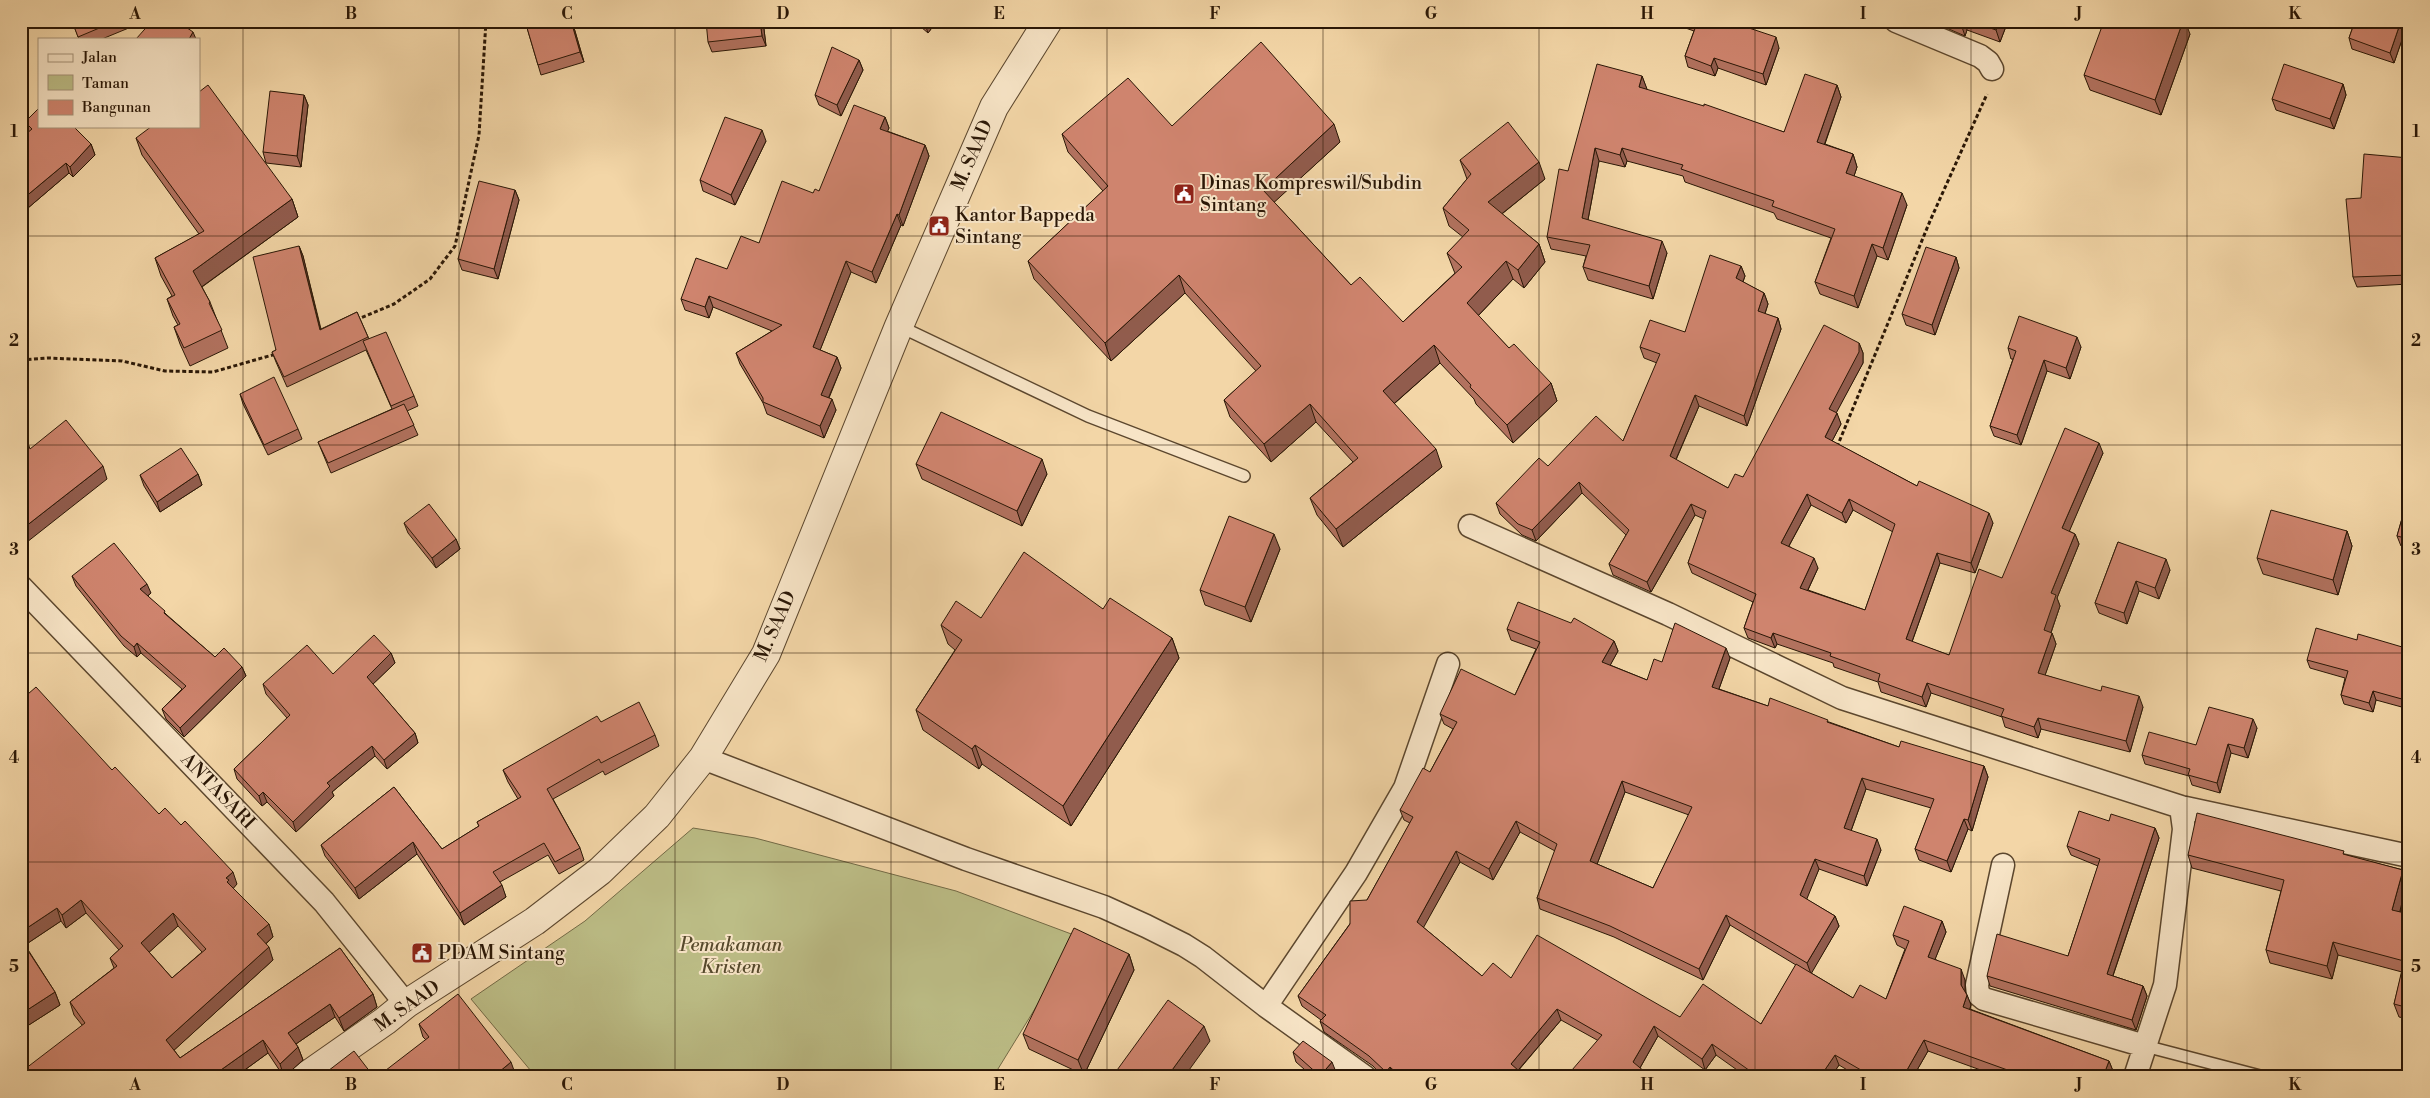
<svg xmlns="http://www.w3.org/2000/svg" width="2430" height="1098" viewBox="0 0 2430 1098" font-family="'Libre Bodoni',serif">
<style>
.green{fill:#bcbd86;stroke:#736a46}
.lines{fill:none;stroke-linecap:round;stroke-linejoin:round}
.service-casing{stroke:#5c472e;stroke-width:14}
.minor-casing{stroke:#5c472e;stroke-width:25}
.tertiary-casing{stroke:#5c472e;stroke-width:30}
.path{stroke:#2a1706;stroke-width:3;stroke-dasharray:4 2.5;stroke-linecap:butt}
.service{stroke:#f7e4c6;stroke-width:11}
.minor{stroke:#f7e4c6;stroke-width:22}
.tertiary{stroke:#f7e4c6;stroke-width:28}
.wall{fill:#b2725f;stroke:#2a1706;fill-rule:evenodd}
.shaded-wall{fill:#915c4d;stroke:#2a1706}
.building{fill:#cf846e;stroke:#2a1706;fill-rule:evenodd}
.grid{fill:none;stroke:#2a1706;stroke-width:1;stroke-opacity:0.55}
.labels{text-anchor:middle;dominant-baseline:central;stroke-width:4;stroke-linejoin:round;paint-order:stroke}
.street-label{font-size:19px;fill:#2a1706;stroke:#f7e4c6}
.poi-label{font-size:19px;fill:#2a1706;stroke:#f7e4c6;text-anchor:start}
.park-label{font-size:19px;font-style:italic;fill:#56492c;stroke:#f7e4c6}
.neatline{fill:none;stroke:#2a1706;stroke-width:2}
.grid-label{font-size:16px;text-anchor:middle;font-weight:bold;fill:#2a1706}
</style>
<rect width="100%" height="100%" fill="#f3d6a7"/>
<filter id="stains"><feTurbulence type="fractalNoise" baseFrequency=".004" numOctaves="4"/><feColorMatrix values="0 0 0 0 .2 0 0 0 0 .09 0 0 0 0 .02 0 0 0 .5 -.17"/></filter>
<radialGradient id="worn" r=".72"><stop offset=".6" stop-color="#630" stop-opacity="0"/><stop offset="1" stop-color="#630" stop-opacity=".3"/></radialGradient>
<path class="green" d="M 693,828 L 755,838 L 956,891 L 1074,935 L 1041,999 L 993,1077 L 536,1077 L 471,999 L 585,921 Z"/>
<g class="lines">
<g class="service-casing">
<path id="service" d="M 899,326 L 1088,416 L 1244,476
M 2145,1046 L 2264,1077"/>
</g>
<g class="minor-casing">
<path id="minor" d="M 1896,21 L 1980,56 L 1988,62 L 1992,69
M 1470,526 L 1668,614 L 1842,698 L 2181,807 L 2409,856
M 21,587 L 324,902 L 406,1004
M 703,758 L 966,859 L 1104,907 L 1146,926 L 1184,945 L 1203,957 L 1266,1006 L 1365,1077
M 2003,865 L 1977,985 L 1978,994 L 1984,999 L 2145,1046
M 1266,1006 L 1356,873 L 1405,788 L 1448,664
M 2135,1077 L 2165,985 L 2184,829 L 2181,807"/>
</g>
<g class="tertiary-casing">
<path id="tertiary" d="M 305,1077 L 385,1021 L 406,1004 L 535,921 L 600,871 L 657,816 L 703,758 L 766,654 L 899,326 L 994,107 L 1048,21"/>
</g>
<path class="path" d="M 356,320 L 394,304 L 430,279 L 455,246 L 479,135 L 486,21
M 21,360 L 48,358 L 122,361 L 165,371 L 213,372 L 276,354
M 1837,447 L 1930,221 L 1987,94"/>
<use href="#service" class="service"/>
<use href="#minor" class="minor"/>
<use href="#tertiary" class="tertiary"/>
</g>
<path class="wall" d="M 72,21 L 135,21 L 136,25 L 102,39 L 79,39 Z
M 525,21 L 572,21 L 584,62 L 541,75 Z
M 763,21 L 766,46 L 712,52 L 708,42 Z
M 914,21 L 937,21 L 928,33 Z
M 1666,21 L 1752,21 L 1749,28 L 1779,48 L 1766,85 L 1718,68 L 1715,76 L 1688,67 L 1685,56 L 1694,31 Z
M 1934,21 L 2008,21 L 2000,42 L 1967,30 L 1965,36 L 1935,23 Z
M 2355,21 L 2404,21 L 2406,28 L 2394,63 L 2352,49 L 2349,38 Z
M 2190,34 L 2161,115 L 2090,90 L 2084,75 Z
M 859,60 L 863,70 L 841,116 L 819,105 L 815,95 Z
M 1642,76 L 1647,90 L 1784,132 L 1837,85 L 1841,97 L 1825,144 L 1853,154 L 1857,167 L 1854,176 L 1907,205 L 1888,260 L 1877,256 L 1858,308 L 1820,294 L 1815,282 L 1831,238 L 1777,219 L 1774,213 L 1685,182 L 1683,176 L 1627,161 L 1625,167 L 1599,161 L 1588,220 L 1667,253 L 1653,299 L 1588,280 L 1583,267 L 1586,256 L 1551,249 L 1547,237 L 1568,171 Z
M 2343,84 L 2346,95 L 2334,129 L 2276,110 L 2272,99 Z
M 304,95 L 308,105 L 301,167 L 266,163 L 263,152 Z
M 885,117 L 889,128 L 887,131 L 925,145 L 929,156 L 903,226 L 901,225 L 876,283 L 851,272 L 820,350 L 837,357 L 841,368 L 829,398 L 836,410 L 824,438 L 767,414 L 763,403 L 740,364 L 736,353 L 772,331 L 713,307 L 709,318 L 685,310 L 681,299 L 727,269 L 759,243 L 813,193 L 819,191 Z
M 25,122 L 91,144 L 95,155 L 73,177 L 69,173 L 28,208 L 21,200 L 21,138 L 28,132 Z
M 1172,126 L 1340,142 L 1274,202 L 1351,285 L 1403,322 L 1455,273 L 1454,271 L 1447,253 L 1463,237 L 1449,226 L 1443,208 L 1467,179 L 1460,160 L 1545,179 L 1502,214 L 1539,244 L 1545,262 L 1524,288 L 1513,279 L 1478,316 L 1509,348 L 1551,383 L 1557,401 L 1513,443 L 1476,404 L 1474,399 L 1440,363 L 1394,404 L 1442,467 L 1343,547 L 1317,515 L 1310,498 L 1353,462 L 1316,422 L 1271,462 L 1230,417 L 1224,400 L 1256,371 L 1185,293 L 1111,361 L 1034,279 L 1028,261 L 1103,191 L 1068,152 L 1062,134 Z
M 136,138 L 292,199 L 298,217 L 202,287 L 210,302 L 228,348 L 190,366 L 180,344 L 174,327 L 178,325 L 173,316 L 167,299 L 172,296 L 161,276 L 155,258 L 199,234 L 142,155 Z
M 766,141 L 735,205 L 703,191 L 700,180 Z
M 2409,158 L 2409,291 L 2408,284 L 2357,287 L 2353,277 L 2361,198 Z
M 515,190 L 519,200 L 498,279 L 462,270 L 458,259 Z
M 299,246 L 303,256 L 321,329 L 357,312 L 369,339 L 414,396 L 418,406 L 407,411 L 418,435 L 331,473 L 318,442 L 392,409 L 366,350 L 287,387 L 276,362 L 272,352 L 276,350 Z
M 1956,257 L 1959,268 L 1935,335 L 1906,325 L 1902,314 Z
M 1741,266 L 1745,276 L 1743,282 L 1764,293 L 1768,304 L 1765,314 L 1778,318 L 1781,329 L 1747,426 L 1699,406 L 1676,460 L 1728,488 L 1743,477 L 1859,343 L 1863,353 L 1863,363 L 1836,412 L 1841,424 L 1832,441 L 1917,486 L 1993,523 L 1975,573 L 1940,563 L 1912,642 L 1949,655 L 2002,578 L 2103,453 L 2069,531 L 2075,534 L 2079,544 L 2057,598 L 2060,606 L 2051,633 L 2052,633 L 2056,644 L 2045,675 L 2143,707 L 2130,752 L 2041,729 L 2038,738 L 2005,727 L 2002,717 L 1931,693 L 1926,707 L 1881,692 L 1878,682 L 1834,667 L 1833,663 L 1777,644 L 1775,648 L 1748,638 L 1744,628 L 1753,602 L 1692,573 L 1688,563 L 1704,519 L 1695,515 L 1651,592 L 1613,575 L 1609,564 L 1626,535 L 1582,493 L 1536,541 L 1522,535 L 1500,514 L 1496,503 L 1548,466 L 1623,441 L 1657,363 L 1644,358 L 1640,347 L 1685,332 ZM 1811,505 L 1846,523 L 1853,510 L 1893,532 L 1865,610 L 1808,590 L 1818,568 L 1789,546 Z
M 2081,347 L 2070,379 L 2047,371 L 2021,445 L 1994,436 L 1990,426 L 2013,359 L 2011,359 L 2008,348 Z
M 240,394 L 298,429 L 302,439 L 268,455 L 243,404 Z
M 916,464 L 1047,474 L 1022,526 L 922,479 Z
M 198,474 L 202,485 L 160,512 L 144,486 L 140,475 Z
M 2409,494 L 2409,548 L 2401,546 L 2397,536 Z
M 404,523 L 456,539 L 460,549 L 436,568 L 408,533 Z
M 2347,531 L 2352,546 L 2338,595 L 2263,574 L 2257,558 Z
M 2118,542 L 2170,570 L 2159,599 L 2139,591 L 2127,624 L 2099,613 L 2095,603 Z
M 1280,549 L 1251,622 L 1205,605 L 1200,590 Z
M 72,576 L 151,593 L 148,596 L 167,615 L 215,657 L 242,667 L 246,676 L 184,737 L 166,719 L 162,709 L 182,689 L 141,653 L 137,657 L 124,646 L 76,586 Z
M 1103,609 L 1172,638 L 1179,658 L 1071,826 L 982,764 L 979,769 L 923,730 L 916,710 L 955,650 L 948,644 L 941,625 L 981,618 Z
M 1507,629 L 1614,641 L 1618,651 L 1610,665 L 1647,680 L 1662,662 L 1730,658 L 1719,689 L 1768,706 L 1829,722 L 1899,747 L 1984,766 L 1988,777 L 1972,831 L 1968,829 L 1951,872 L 1919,860 L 1915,849 L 1931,808 L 1866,789 L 1851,831 L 1881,850 L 1867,886 L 1819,869 L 1806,899 L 1835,916 L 1839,926 L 1811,973 L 1853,998 L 1886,999 L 1905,949 L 1897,945 L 1893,935 L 1942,921 L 1946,932 L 1935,959 L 1965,980 L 1965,991 L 1967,995 L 1971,1005 L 1970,1009 L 2109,1061 L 2113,1071 L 2111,1077 L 2000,1077 L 1928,1051 L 1913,1077 L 1859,1077 L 1839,1065 L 1831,1077 L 1747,1077 L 1716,1055 L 1705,1070 L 1658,1036 L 1640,1068 L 1597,1040 L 1561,1020 L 1518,1071 L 1526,1077 L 1383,1077 L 1373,1066 L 1324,1032 L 1320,1021 L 1321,1020 L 1302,1006 L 1298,996 L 1367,900 L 1410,823 L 1404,820 L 1400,810 L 1430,772 L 1453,729 L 1444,724 L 1440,714 L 1515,695 L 1536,649 L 1511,640 ZM 1625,792 L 1689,815 L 1653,888 L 1597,864 ZM 1520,832 L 1555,851 L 1537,898 L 1540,909 L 1614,937 L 1703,980 L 1730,925 L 1796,965 L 1761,1024 L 1680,1017 L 1511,978 L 1482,976 L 1423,927 L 1460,862 L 1493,880 Z
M 2357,640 L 2409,649 L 2409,709 L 2376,700 L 2373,712 L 2344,704 L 2341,695 L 2345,678 L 2310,668 L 2307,660 Z
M 391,653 L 395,663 L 373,684 L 415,733 L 418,743 L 387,769 L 375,756 L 332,792 L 334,796 L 296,832 L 267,802 L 262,806 L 237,779 L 234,769 L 287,718 L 266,694 L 263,684 L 333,674 Z
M 28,694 L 112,770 L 159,814 L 237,884 L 233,888 L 269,924 L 273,937 L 266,944 L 273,960 L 174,1050 L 180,1058 L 340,948 L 373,994 L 377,1007 L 344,1031 L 335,1017 L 296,1044 L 298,1047 L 303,1060 L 284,1077 L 268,1053 L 235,1077 L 82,1025 L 74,1015 L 70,1002 L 114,968 L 110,958 L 119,950 L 86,913 L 66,928 L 61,921 L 25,945 L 55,992 L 60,1005 L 21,1030 ZM 178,926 L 202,952 L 172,978 L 149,952 Z
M 601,722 L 655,735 L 659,746 L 605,775 L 603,771 L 553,799 L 580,848 L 584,860 L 559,874 L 548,855 L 500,882 L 506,897 L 464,925 L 417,854 L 359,899 L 325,856 L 321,845 L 394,787 L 442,849 L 479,826 L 477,822 L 518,799 L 508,782 L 503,770 Z
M 2257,728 L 2248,758 L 2231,753 L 2220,793 L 2192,785 L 2189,776 L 2145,764 L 2142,755 L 2196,745 Z
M 2109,821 L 2155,828 L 2159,838 L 2113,976 L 2143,986 L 2147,996 L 2136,1030 L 1990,986 L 1987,976 L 2068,956 L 2098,866 L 2071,855 L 2067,846 Z
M 2188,855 L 2345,855 L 2403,870 L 2407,882 L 2400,912 L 2409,914 L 2409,1019 L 2399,1017 L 2394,1004 L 2402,972 L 2338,955 L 2332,979 L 2270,963 L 2266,950 L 2281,891 L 2192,868 Z
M 1129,954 L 1134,970 L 1084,1075 L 1029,1049 L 1023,1034 Z
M 419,1024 L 516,1076 L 426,1040 L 423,1037 Z
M 1293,1052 L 1336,1072 L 1332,1077 L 1313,1077 L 1296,1062 Z"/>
<path class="shaded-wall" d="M 185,21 L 195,21 L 186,35 L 183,25 Z
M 571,21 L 572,21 L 584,62 L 580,52 Z
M 760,21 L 763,21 L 766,46 L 762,36 Z
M 924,21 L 937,21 L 928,33 Z
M 1744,21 L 1752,21 L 1746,36 L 1743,26 Z
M 1962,21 L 1964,21 L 1967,30 L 1965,36 L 1961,24 Z
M 1999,21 L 2008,21 L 2000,42 L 1996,30 Z
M 2183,21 L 2185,21 L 2190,34 L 2161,115 L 2155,100 Z
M 2401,21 L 2404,21 L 2406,28 L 2394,63 L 2390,53 Z
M 193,32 L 196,39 L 189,39 Z
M 1776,37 L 1779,48 L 1766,85 L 1763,74 Z
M 1714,58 L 1718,68 L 1715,76 L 1711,66 Z
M 859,60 L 863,70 L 841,116 L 837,105 Z
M 1642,76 L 1647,89 L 1644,100 L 1639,87 Z
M 2343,84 L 2346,95 L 2334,129 L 2330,119 Z
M 1837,85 L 1841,97 L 1821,154 L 1817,142 Z
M 304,95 L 308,105 L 301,167 L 297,156 Z
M 885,117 L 889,128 L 884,140 L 880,129 Z
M 1334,124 L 1340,142 L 1269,207 L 1263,190 Z
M 762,130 L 766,141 L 735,205 L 731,195 Z
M 91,144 L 95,155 L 73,177 L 70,167 Z
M 925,145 L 929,156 L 903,226 L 899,215 Z
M 1595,148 L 1599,161 L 1586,230 L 1582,218 Z
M 1622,148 L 1627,161 L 1625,167 L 1620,155 Z
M 1853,154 L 1857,167 L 1851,185 L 1846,173 Z
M 1539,162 L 1545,179 L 1494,220 L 1488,202 Z
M 66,163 L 69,173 L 28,208 L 24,198 Z
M 515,190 L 519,200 L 498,279 L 494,269 Z
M 1902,193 L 1907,205 L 1888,260 L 1883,248 Z
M 292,199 L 298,217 L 200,288 L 193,271 Z
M 897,214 L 901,225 L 876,283 L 872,272 Z
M 1662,241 L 1667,253 L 1653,299 L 1649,286 Z
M 1539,244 L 1545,262 L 1524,288 L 1518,270 Z
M 1872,244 L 1877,256 L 1858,308 L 1854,296 Z
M 299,246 L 303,256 L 323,340 L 320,330 Z
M 1956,257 L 1959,268 L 1935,335 L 1932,325 Z
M 846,261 L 851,272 L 817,358 L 813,347 Z
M 1506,261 L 1513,279 L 1473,321 L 1467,303 Z
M 1741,266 L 1745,276 L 1740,289 L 1736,278 Z
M 1179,275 L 1185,293 L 1111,361 L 1105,343 Z
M 1764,293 L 1768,304 L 1762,322 L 1758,311 Z
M 709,296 L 713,307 L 709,318 L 705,307 Z
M 1778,318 L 1781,329 L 1747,426 L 1744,416 Z
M 2077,337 L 2081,347 L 2070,379 L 2066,368 Z
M 1859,343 L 1863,353 L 1863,363 L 1833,419 L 1829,409 Z
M 1434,345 L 1440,363 L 1389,408 L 1383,391 Z
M 837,357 L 841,368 L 825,406 L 821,395 Z
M 2044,360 L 2047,371 L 2021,445 L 2017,435 Z
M 1551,383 L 1557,401 L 1513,443 L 1507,425 Z
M 1695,395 L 1699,406 L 1673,466 L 1670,456 Z
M 832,399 L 836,410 L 824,438 L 820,426 Z
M 1310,404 L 1316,422 L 1271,462 L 1264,444 Z
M 1837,413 L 1841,424 L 1829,447 L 1825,437 Z
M 2099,443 L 2103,453 L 2066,539 L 2062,528 Z
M 1436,449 L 1442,467 L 1343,547 L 1336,529 Z
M 1042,459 L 1047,474 L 1022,526 L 1017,511 Z
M 103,466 L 107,479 L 22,546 L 21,544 L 21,530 Z
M 198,474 L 202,485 L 160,512 L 157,502 Z
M 1579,482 L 1582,493 L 1536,541 L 1532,530 Z
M 1807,494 L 1811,505 L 1785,553 L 1781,543 Z
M 1849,499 L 1853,510 L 1846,523 L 1842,513 Z
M 1691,504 L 1695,515 L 1651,592 L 1647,582 Z
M 1989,513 L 1993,523 L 1975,573 L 1971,563 Z
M 2347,531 L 2352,546 L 2338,595 L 2333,580 Z
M 1274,534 L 1280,549 L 1251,622 L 1245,607 Z
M 2075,534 L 2079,544 L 2057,598 L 2060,606 L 2048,641 L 2044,630 L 2051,593 Z
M 456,539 L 460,549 L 436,568 L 432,558 Z
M 1937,553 L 1940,563 L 1909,650 L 1906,639 Z
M 1814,558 L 1818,568 L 1804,598 L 1800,588 Z
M 2166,559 L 2170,570 L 2159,599 L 2155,588 Z
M 2136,581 L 2139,591 L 2127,624 L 2124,613 Z
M 147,584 L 151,593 L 144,599 L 140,589 Z
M 1773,633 L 1777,644 L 1775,648 L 1771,638 Z
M 2052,633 L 2056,644 L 2042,684 L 2038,673 Z
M 1172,638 L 1179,658 L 1071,826 L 1063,806 Z
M 1614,641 L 1618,651 L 1606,673 L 1602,662 Z
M 137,643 L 141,653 L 137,657 L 134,647 Z
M 1726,648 L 1730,658 L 1716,697 L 1712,687 Z
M 391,653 L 395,663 L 370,687 L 367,677 Z
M 242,667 L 246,676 L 184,737 L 180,728 Z
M 1927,683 L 1931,693 L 1926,707 L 1922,697 Z
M 2373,691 L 2376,700 L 2373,712 L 2369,703 Z
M 2139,696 L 2143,707 L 2130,752 L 2126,741 Z
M 2038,718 L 2041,729 L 2038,738 L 2034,727 Z
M 2253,719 L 2257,728 L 2248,758 L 2244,748 Z
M 415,733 L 418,743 L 387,769 L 384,760 Z
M 2228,744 L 2231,753 L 2220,793 L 2217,783 Z
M 975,745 L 982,764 L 979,769 L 972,749 Z
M 372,746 L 375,756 L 332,792 L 334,796 L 296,832 L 293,822 L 327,783 Z
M 1984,766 L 1988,777 L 1972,831 L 1968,820 Z
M 1862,778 L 1866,789 L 1848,839 L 1844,828 Z
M 1622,781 L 1625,792 L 1594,872 L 1590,861 Z
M 263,792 L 267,802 L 262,806 L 259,796 Z
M 1964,819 L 1968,829 L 1951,872 L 1947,861 Z
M 1516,821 L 1520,832 L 1493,880 L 1489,869 Z
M 2155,828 L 2159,838 L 2110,984 L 2107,974 Z
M 1877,839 L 1881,850 L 1867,886 L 1864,876 Z
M 413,842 L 417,854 L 359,899 L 355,888 Z
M 1456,851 L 1460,862 L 1421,932 L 1417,922 Z
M 1815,859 L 1819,869 L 1804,906 L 1800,895 Z
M 2403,870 L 2407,882 L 2397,923 L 2392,910 Z
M 233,872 L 237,884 L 232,890 L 232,895 L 226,878 Z
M 502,885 L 506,897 L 464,925 L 460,913 Z
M 81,900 L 86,913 L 66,928 L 62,915 Z
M 57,908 L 61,921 L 22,947 L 21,945 L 21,932 Z
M 173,913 L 178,926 L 145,956 L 141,943 Z
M 1726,915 L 1730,925 L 1703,980 L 1699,969 Z
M 1835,916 L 1839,926 L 1811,974 L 1807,963 Z
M 1942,921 L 1946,932 L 1932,967 L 1928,957 Z
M 269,924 L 273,937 L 262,947 L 257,934 Z
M 2333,942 L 2338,955 L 2332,979 L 2327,966 Z
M 269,947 L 273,960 L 171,1053 L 166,1040 Z
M 1129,954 L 1134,970 L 1084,1075 L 1078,1060 Z
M 1961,969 L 1965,980 L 1965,995 L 1961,985 Z
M 2143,986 L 2147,996 L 2136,1030 L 2132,1020 Z
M 55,992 L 60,1005 L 21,1030 L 21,1014 Z
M 373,994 L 377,1007 L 344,1031 L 339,1018 Z
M 1967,995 L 1971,1005 L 1967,1017 L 1963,1007 Z
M 330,1004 L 335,1017 L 293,1046 L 288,1033 Z
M 1557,1009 L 1561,1020 L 1514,1075 L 1511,1064 Z
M 1204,1026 L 1210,1041 L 1184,1077 L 1167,1077 Z
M 1654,1026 L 1658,1036 L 1637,1073 L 1633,1062 Z
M 263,1040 L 268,1053 L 235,1077 L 211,1077 Z
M 1924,1040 L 1928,1051 L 1913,1077 L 1903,1077 Z
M 1712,1044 L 1716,1055 L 1705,1070 L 1702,1059 Z
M 298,1047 L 303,1060 L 284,1077 L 280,1064 Z
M 1835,1055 L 1839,1065 L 1831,1077 L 1820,1077 Z
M 2109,1061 L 2113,1071 L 2111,1077 L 2103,1077 Z
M 511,1062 L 516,1076 L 515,1077 L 493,1077 Z
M 1332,1062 L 1336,1072 L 1332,1077 L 1320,1077 L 1320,1076 Z
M 1390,1067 L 1394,1077 L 1388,1077 L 1386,1072 Z"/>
<path class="building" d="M 72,21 L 116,21 L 78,37 Z
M 152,21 L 185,21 L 183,25 L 193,32 L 189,39 L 136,39 Z
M 525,21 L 571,21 L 580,52 L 538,65 Z
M 706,21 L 760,21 L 762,36 L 708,42 Z
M 1692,21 L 1744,21 L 1743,26 L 1776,37 L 1763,74 L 1714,58 L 1711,66 L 1685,56 L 1697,23 Z
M 1954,21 L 1962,21 L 1961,24 Z
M 1970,21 L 1999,21 L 1996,30 Z
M 2104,21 L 2183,21 L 2155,100 L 2084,75 Z
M 2355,21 L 2401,21 L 2390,53 L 2349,38 Z
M 1261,42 L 1334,124 L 1263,190 L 1351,285 L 1360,277 L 1403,322 L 1462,267 L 1447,253 L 1469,230 L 1443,208 L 1471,174 L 1460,160 L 1508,122 L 1539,162 L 1488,202 L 1539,244 L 1518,270 L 1506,261 L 1467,303 L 1509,348 L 1514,344 L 1551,383 L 1507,425 L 1470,387 L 1471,385 L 1434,345 L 1383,391 L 1436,449 L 1336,529 L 1310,498 L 1358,458 L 1310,404 L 1264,444 L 1224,400 L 1261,366 L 1179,275 L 1105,343 L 1028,261 L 1108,186 L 1062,134 L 1128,78 L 1172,126 Z
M 832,47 L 859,60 L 837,105 L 815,95 Z
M 1597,64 L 1642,76 L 1639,87 L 1704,106 L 1704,104 L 1784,132 L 1805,74 L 1837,85 L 1817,142 L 1853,154 L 1846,173 L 1902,193 L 1883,248 L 1872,244 L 1854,296 L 1815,282 L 1835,229 L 1772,206 L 1774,201 L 1681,169 L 1683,165 L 1622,148 L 1620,155 L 1595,148 L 1582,218 L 1662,241 L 1649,286 L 1583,267 L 1590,245 L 1547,237 L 1559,169 L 1568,171 Z
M 2284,64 L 2343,84 L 2330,119 L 2272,99 Z
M 208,85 L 292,199 L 193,271 L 210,302 L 209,303 L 222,330 L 184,348 L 174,327 L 180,324 L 167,299 L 175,295 L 155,258 L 204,231 L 136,138 L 152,126 L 199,126 L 199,92 Z
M 270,91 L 304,95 L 297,156 L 263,152 Z
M 854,105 L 885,117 L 880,129 L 925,145 L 899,215 L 897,214 L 872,272 L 846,261 L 813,347 L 837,357 L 821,395 L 832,399 L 820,426 L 763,402 L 763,398 L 736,353 L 782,325 L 709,296 L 705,307 L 681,299 L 696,258 L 727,269 L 741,236 L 759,243 L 782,181 L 813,193 L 815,189 L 819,191 Z
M 39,108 L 39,126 L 73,126 L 91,144 L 70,167 L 66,163 L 24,198 L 21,195 L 21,138 L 32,129 L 25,122 Z
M 725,117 L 762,130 L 731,195 L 700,180 Z
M 2364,154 L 2409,158 L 2409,275 L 2353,277 L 2346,199 L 2361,198 Z
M 479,181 L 515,190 L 494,269 L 458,259 Z
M 299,246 L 320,330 L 357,312 L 368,337 L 284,377 L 272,352 L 276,350 L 253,257 Z
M 1926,247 L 1956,257 L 1932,325 L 1902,314 Z
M 1710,255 L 1741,266 L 1736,278 L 1764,293 L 1758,311 L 1778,318 L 1744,416 L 1695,395 L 1670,456 L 1728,488 L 1735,474 L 1743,477 L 1824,325 L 1859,343 L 1859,352 L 1829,409 L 1837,413 L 1825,437 L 1917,486 L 1919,481 L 1989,513 L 1971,563 L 1937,553 L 1906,639 L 1949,655 L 1979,569 L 2002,578 L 2065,428 L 2099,443 L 2062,528 L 2075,534 L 2051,593 L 2056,595 L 2044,630 L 2052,633 L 2038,673 L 2101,691 L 2102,686 L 2139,696 L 2126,741 L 2038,718 L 2034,727 L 2001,716 L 2004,709 L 1927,683 L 1922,697 L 1878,681 L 1880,674 L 1830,656 L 1831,653 L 1773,633 L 1771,638 L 1744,628 L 1756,594 L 1688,563 L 1706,511 L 1691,504 L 1647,582 L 1609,564 L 1629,530 L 1579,482 L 1532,530 L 1518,524 L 1496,503 L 1539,458 L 1548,466 L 1596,416 L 1623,441 L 1660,354 L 1640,347 L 1650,320 L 1685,332 ZM 1807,494 L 1842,513 L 1849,499 L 1895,524 L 1865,610 L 1800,588 L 1814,558 L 1781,543 Z
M 2019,316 L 2077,337 L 2066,368 L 2044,360 L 2017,435 L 1990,426 L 2016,351 L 2008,348 Z
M 386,332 L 414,396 L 391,406 L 363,341 Z
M 274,377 L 298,429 L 264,445 L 240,394 Z
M 404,404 L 414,425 L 328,463 L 318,442 Z
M 941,412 L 1042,459 L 1017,511 L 916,464 Z
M 66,420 L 103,466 L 21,530 L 21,422 L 30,449 Z
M 181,448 L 198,474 L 157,502 L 140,475 Z
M 2409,494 L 2409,539 L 2397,536 Z
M 429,504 L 456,539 L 432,558 L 404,523 Z
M 2271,510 L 2347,531 L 2333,580 L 2257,558 Z
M 1229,516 L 1274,534 L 1245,607 L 1200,590 Z
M 2118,542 L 2166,559 L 2155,588 L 2136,581 L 2124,613 L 2095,603 Z
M 114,543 L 147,584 L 140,589 L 165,611 L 164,613 L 215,657 L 224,648 L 242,667 L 180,728 L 162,709 L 186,686 L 137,643 L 134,647 L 121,636 L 72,576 Z
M 1024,552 L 1103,609 L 1110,598 L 1172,638 L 1063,806 L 975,745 L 972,749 L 916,710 L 962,640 L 941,625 L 956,601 L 981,618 Z
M 1518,602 L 1571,623 L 1574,618 L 1614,641 L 1602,662 L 1647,680 L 1654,659 L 1662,662 L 1675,623 L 1726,648 L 1712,687 L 1768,706 L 1770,698 L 1828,720 L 1827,722 L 1899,747 L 1901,741 L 1984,766 L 1968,820 L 1964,819 L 1947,861 L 1915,849 L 1934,799 L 1862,778 L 1844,828 L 1877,839 L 1864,876 L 1815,859 L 1800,895 L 1835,916 L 1807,963 L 1726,915 L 1699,969 L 1610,926 L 1537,898 L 1557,844 L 1516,821 L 1489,869 L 1456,851 L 1417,922 L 1482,976 L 1493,963 L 1511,978 L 1537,935 L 1680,1017 L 1703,984 L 1761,1024 L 1796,964 L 1853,998 L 1860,985 L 1886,999 L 1909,941 L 1893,935 L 1904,906 L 1942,921 L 1928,957 L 1961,969 L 1961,985 L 1967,995 L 1963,1007 L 2109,1061 L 2103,1077 L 2027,1077 L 1924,1040 L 1903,1077 L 1873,1077 L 1835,1055 L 1820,1077 L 1751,1077 L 1753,1073 L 1712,1044 L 1702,1059 L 1654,1026 L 1633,1062 L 1651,1077 L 1566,1077 L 1602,1035 L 1557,1009 L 1511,1064 L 1526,1077 L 1401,1077 L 1390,1067 L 1386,1072 L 1369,1056 L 1320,1021 L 1326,1015 L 1298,996 L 1350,924 L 1350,901 L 1367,900 L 1413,817 L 1400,810 L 1423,768 L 1430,772 L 1457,722 L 1440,714 L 1461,669 L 1515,695 L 1540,642 L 1507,629 ZM 1622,781 L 1692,807 L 1653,888 L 1590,861 Z
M 2316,628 L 2357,640 L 2358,634 L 2409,649 L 2409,701 L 2373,691 L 2369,703 L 2341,695 L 2348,671 L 2307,660 Z
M 374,635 L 391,653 L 367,677 L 415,733 L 384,760 L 372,746 L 327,783 L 330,786 L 293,822 L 263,792 L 259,796 L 234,769 L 290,715 L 263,684 L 307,645 L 333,674 Z
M 21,687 L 28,694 L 36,687 L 112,770 L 115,767 L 159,814 L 165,808 L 181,825 L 185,821 L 233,872 L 226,878 L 229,880 L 227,882 L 269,924 L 257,934 L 269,947 L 166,1040 L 180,1058 L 340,948 L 373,994 L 339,1018 L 330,1004 L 288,1033 L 298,1047 L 280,1064 L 263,1040 L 211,1077 L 21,1077 L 21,1072 L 85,1023 L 70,1002 L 117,966 L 110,958 L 123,946 L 81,900 L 62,915 L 57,908 L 21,932 ZM 173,913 L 206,949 L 172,978 L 141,943 Z
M 639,702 L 655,735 L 601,763 L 599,759 L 547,789 L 580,848 L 555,862 L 544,843 L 493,872 L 502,885 L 460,913 L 413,842 L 355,888 L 321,845 L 394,787 L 442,849 L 479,826 L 477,822 L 521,797 L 503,770 L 597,716 L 601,722 Z
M 2209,707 L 2253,719 L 2244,748 L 2228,744 L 2217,783 L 2188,775 L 2190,769 L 2142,755 L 2149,732 L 2196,745 Z
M 2079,811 L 2109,821 L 2111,814 L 2155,828 L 2107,974 L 2143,986 L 2132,1020 L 1987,976 L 1997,934 L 2068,956 L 2100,859 L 2067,846 Z
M 2197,813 L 2344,851 L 2343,854 L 2403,870 L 2392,910 L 2409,914 L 2409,1008 L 2394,1004 L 2404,961 L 2333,942 L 2327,966 L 2266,950 L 2284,880 L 2188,855 Z
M 1074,928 L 1129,954 L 1078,1060 L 1023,1034 Z
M 21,940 L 55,992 L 21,1014 Z
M 458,994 L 511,1062 L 493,1077 L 377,1077 L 429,1037 L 419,1024 Z
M 1168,1000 L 1204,1026 L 1167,1077 L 1112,1077 Z
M 1303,1041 L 1332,1062 L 1320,1076 L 1293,1052 Z
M 354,1051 L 374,1077 L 327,1077 L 324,1074 Z"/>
<path class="grid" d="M 243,21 L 243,1077M 459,21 L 459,1077M 675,21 L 675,1077M 891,21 L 891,1077M 1107,21 L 1107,1077M 1323,21 L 1323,1077M 1539,21 L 1539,1077M 1755,21 L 1755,1077M 1971,21 L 1971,1077M 2187,21 L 2187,1077M 21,236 L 2409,236M 21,445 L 2409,445M 21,653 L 2409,653M 21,862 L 2409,862"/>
<defs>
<g id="civic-square" transform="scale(1.125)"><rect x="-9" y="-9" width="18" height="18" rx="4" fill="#8f2418" stroke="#f7e4c6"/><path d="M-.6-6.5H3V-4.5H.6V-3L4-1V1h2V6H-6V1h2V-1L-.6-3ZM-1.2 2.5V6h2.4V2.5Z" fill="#fff"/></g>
</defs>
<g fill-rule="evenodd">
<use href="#civic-square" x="1184" y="194"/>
<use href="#civic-square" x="939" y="226"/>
<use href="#civic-square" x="422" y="953"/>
</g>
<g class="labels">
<g class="street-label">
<text transform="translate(972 155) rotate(-66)">M. SAAD</text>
<text transform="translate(775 626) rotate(-66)">M. SAAD</text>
<text transform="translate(218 791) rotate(46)">ANTASARI</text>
<text transform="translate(407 1006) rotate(-35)">M. SAAD</text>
</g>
<g class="poi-label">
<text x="1200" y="183">Dinas Kompreswil/Subdin<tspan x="1200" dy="22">Sintang</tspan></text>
<text x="955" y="215">Kantor Bappeda<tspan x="955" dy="22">Sintang</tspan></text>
<text x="438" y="953">PDAM Sintang</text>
</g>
<g class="park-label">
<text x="731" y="945">Pemakaman<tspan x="731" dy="22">Kristen</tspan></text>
</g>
</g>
<rect width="2430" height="1098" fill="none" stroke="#f3d6a7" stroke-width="55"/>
<rect x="38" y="38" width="162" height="90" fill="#f7e4c6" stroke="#a59279"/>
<rect x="48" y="54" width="25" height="8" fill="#f7e4c6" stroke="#a59279"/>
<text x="82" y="62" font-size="15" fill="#2a1706">Jalan</text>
<rect x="48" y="75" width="25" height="15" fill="#bcbd86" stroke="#a59279"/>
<text x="82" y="88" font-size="15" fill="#2a1706">Taman</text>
<rect x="48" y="100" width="25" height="15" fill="#cf846e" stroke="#a59279"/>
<text x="82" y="112" font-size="15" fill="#2a1706">Bangunan</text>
<rect x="28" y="28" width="2374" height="1042" class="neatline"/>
<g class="grid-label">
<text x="135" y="19">A</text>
<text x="351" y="19">B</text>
<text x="567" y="19">C</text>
<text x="783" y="19">D</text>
<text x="999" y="19">E</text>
<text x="1215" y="19">F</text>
<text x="1431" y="19">G</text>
<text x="1647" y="19">H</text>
<text x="1863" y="19">I</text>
<text x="2079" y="19">J</text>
<text x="2295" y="19">K</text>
<text x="14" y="137">1</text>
<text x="2416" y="137">1</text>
<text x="14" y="346">2</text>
<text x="2416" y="346">2</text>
<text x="14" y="555">3</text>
<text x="2416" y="555">3</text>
<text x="14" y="763">4</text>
<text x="2416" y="763">4</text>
<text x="14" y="972">5</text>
<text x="2416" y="972">5</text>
<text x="135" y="1090">A</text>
<text x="351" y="1090">B</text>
<text x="567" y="1090">C</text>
<text x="783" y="1090">D</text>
<text x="999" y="1090">E</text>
<text x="1215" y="1090">F</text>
<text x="1431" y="1090">G</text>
<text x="1647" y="1090">H</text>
<text x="1863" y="1090">I</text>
<text x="2079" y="1090">J</text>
<text x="2295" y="1090">K</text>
</g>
<rect width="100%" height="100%" filter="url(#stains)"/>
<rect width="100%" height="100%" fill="url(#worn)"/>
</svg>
